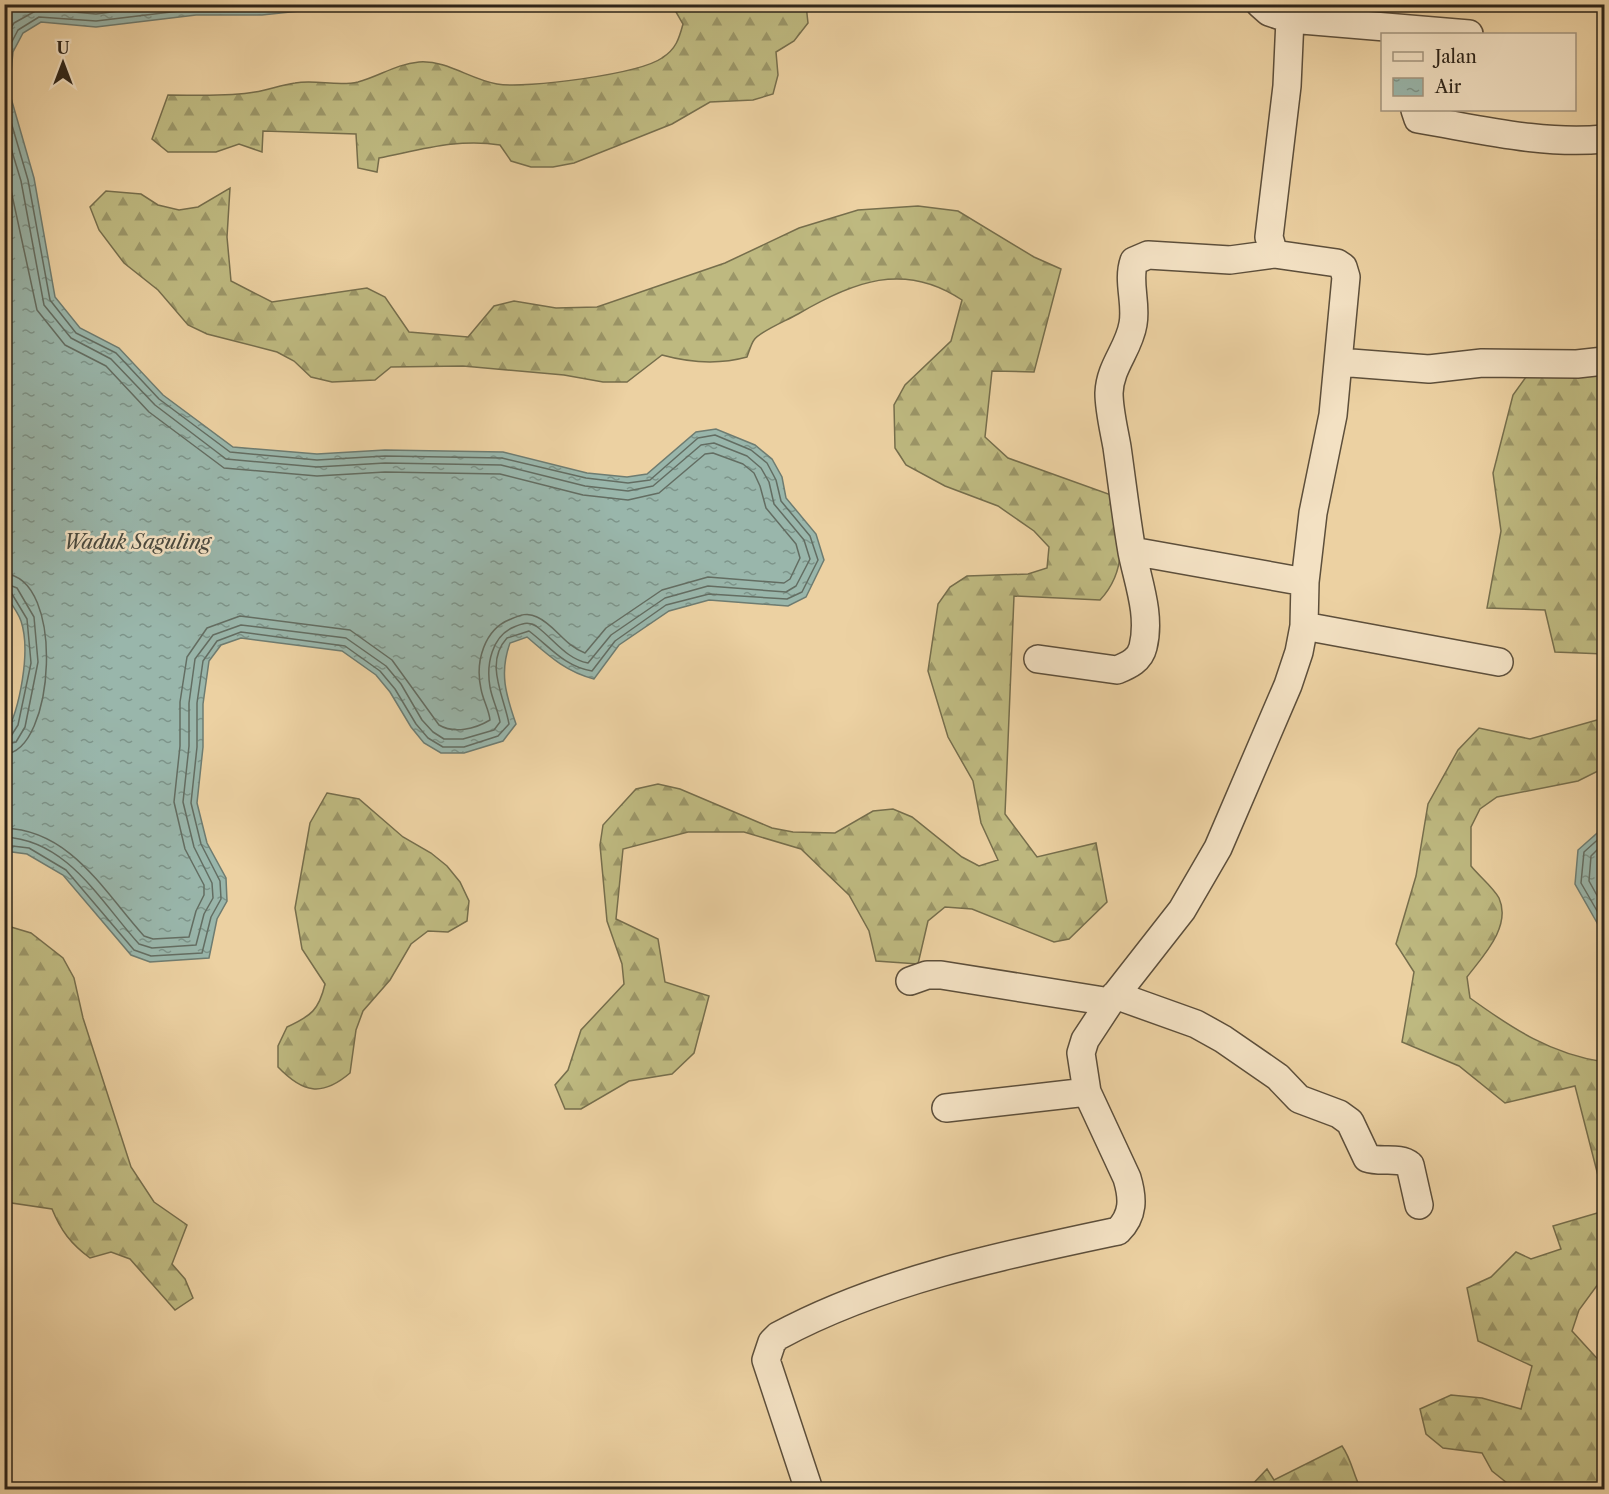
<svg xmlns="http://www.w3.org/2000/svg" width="1609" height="1494" viewBox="0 0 1609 1494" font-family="'Libre Caslon Text',serif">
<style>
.forest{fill:url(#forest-firs);stroke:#766e4c;stroke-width:1.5}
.water{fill:url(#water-ripples);stroke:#6e7c71;stroke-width:1.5}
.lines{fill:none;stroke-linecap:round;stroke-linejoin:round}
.shore{stroke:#636d62;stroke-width:1.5}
.minor-casing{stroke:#5d4f3b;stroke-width:30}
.minor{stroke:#f3e1c3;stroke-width:27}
.labels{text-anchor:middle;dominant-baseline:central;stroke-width:5;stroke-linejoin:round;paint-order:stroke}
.water-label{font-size:20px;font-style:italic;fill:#48483e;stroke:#f3e1c3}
</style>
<defs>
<pattern id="forest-firs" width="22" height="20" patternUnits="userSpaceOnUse" patternTransform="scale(1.5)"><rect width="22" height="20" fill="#beb980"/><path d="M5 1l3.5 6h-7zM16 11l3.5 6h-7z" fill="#9b9668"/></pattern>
<pattern id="water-ripples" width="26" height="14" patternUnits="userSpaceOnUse" patternTransform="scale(1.5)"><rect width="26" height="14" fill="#99b6ab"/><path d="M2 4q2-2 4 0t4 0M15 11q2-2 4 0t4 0" fill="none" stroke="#7d948a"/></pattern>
</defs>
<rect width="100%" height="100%" fill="#ecd1a2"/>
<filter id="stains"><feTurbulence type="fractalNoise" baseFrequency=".00333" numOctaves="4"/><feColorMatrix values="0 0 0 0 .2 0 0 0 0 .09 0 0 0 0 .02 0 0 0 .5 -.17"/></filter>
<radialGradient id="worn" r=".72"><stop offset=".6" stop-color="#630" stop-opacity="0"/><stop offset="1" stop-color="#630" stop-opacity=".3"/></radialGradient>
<path class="forest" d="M 666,5 L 806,5 L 808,23 L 794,41 L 776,52 L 778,75 L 773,94 L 753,100 L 710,102 L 672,124 L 574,163 L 553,167 L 531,167 L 511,161 L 500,145 C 458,138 420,150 379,158 L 377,172 L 358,168 L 356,134 L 263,131 L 262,152 L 239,144 L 216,152 L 168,152 L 152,139 L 168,95 C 196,95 227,97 255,92 C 268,90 281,85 295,83 C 316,79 337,87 358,82 C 380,76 396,64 419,62 C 447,60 469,79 497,84 C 526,89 639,74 662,58 C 676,49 679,39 683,24 L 672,5 Z
M 230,188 L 227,237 L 231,281 L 272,302 L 367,288 L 385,297 L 409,332 L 468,337 L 494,306 L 514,301 L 556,308 L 597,307 L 725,263 L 799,228 L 858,210 L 918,206 L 958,211 L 1034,257 L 1061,269 L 1034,372 L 992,371 L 985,437 L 1008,458 L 1114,496 C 1121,533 1129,569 1100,600 L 1014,596 L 1005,814 L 1037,857 L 1096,843 L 1107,902 L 1069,939 L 1054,942 L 972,909 L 945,907 L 928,921 L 918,964 L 876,961 L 869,931 L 849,895 L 801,849 L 744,832 L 688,832 L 623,849 L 616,919 L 658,939 L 665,982 L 709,996 L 694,1053 L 672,1074 L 629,1081 L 581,1109 L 565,1109 L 555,1085 L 568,1070 L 581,1030 L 624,984 L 622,964 L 607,921 L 600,845 L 603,825 L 636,789 L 658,784 L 680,789 L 772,828 L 793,832 L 835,833 L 873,811 L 893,809 L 912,817 L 962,857 L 979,866 L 998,860 L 981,823 L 973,781 L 948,737 L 928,671 L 938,604 L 950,587 L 967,576 L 1028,574 L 1047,568 L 1049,547 L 1034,531 L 998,506 L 945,486 L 906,465 L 895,448 L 894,405 L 905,385 L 951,341 L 962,300 C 904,261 853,282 798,314 C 788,320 760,331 754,340 C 751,344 749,352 747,357 C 718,365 691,363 662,355 L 627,382 L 603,382 L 564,375 L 463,366 L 391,367 L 375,380 L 332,382 L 311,377 L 294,361 L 277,352 L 207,334 L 188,325 L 158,290 L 124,263 L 99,230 L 90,207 L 106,191 L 141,194 L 158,205 L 179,210 L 198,207 Z
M 1604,373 L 1604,451 L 1598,458 L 1597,478 L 1604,560 L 1604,654 L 1555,652 L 1545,610 L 1487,608 L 1501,531 L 1493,473 L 1513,395 L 1526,377 L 1596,376 Z
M 1604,718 L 1604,768 L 1578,781 L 1497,797 L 1480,809 L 1471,827 L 1471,866 C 1479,876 1493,887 1499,898 C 1512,927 1482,957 1467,977 L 1470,998 C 1513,1029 1551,1054 1604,1062 L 1604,1199 L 1575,1086 L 1505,1103 L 1459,1066 L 1402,1042 L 1414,972 L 1396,944 L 1416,876 L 1428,804 L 1458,750 L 1479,728 L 1530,739 Z
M 327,793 L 359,799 L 403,837 L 431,853 L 447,866 L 460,882 L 469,901 L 467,921 L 448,932 L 428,931 L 411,944 L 390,980 L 363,1011 L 356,1030 L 350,1073 C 322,1097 303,1093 278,1067 L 278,1046 L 287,1027 C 311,1016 319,1010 325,984 L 302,949 L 295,908 L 310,823 Z
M 11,927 L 31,933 L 63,958 L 74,978 L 83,1018 L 131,1167 L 154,1202 L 187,1225 L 172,1264 L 185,1279 L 193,1298 L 175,1310 L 130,1259 L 111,1252 L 90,1258 C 71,1244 61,1231 52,1209 L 5,1202 L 4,928 Z
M 1604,1211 L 1604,1276 L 1579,1310 L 1572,1331 L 1604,1366 L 1604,1489 L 1510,1489 L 1507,1483 L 1492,1471 L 1482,1453 L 1443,1448 L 1426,1434 L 1420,1409 L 1451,1395 L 1482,1398 L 1521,1409 L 1532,1366 L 1478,1341 L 1467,1288 L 1491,1277 L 1516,1252 L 1531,1259 L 1561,1249 L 1553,1226 Z
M 1342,1446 C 1352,1460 1353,1475 1361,1489 L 1248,1489 L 1267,1469 L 1274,1480 Z"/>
<path class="water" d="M 5,4 L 439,5 L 431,7 L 328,8 L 262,15 L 196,15 L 96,27 L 41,22 L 23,33 L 13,52 L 9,91 L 34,178 L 55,297 L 80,328 L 119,348 L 163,395 L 233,447 L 317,454 L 385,450 L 503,452 L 587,473 L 627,477 L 647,474 L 696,432 L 716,429 L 755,445 L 772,459 L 782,477 L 786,498 L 816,534 L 824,560 L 806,597 L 788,606 L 709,600 L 669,611 L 619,645 L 594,679 C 566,672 549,656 527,637 L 510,643 C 499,673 506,695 516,724 L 503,741 L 464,753 L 441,753 L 424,743 L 411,727 L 390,692 L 376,675 L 342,651 L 241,638 L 221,645 L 209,661 L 203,704 L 203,747 L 197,803 L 207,843 L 226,878 L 227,901 L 217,919 L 209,958 L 150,962 L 131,955 L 63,875 L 27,854 L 5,851 L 5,736 C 20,709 31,651 21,621 C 18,612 10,602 4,593 Z
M 1604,827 L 1604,935 L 1575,884 L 1578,850 Z"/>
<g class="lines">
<path class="shore" d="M 4,39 L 14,23 L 39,9 L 96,14 L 172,4
M 4,76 L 7,51 L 18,30 L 39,17 L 96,21 L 196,9 L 261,9 L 306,4
M 4,98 L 28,180 L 50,300 L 76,333 L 116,353 L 159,399 L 230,452 L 317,460 L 385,456 L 502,458 L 586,478 L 628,483 L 650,480 L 698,438 L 715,435 L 751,450 L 767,463 L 776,480 L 781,501 L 810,536 L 818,560 L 802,592 L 787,599 L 709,594 L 666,605 L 615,641 L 592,671 C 565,667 550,647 529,631 L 507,638 C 484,663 504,696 509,724 L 498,736 L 464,747 L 443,747 L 428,738 L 416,724 L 395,689 L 380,671 L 345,646 L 241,632 L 217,641 L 203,661 L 197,703 L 197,747 L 191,803 L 201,844 L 220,881 L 221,899 L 211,917 L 202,953 L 151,956 L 134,950 L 66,870 L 29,848 L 4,845
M 4,125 L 21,181 L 44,305 L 71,338 L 111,359 L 155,405 L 226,459 L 317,467 L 385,463 L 501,465 L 585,486 L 628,491 L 653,486 L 701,445 L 714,443 L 747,456 L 761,468 L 769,482 L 774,504 L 804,540 L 810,559 L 796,586 L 786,592 L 708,586 L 665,598 L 611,635 L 588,663 C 566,659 554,639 536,626 C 528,621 521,624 514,627 C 492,636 486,664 490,687 C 492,699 498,710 500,722 L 494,730 L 463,739 L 444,739 L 433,732 L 422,720 L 401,684 L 386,666 L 346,638 L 241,625 L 213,635 L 195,659 L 189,703 L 189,746 L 183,802 L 194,847 L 212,883 L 213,898 L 204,914 L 196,945 L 152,948 L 139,944 C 100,901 68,840 4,837
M 4,158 L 37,310 L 65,345 L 106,366 L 149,412 L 224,468 L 317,476 L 385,472 L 500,474 L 583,495 L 628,500 L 659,493 L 705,454 L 713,453 L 743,464 L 754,473 L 760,486 L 766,508 L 796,544 L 800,558 L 790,579 L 784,583 L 708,577 L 662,590 L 606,628 L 585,653 C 565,646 555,625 537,617 C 528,612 520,615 511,619 C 484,629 475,662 481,689 C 483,700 489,710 490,720 C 475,729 454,734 439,725 L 392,660 L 350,630 L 240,616 L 207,628 L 187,657 L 180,702 L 180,746 L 174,802 L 185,849 L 204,885 L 204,895 L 196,911 L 189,937 L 153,939 L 144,936 C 104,892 71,830 4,828
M 4,574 C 66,576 55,753 4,754
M 4,583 L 17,588 L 34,617 L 38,662 L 25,727 L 16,742 L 4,745
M 4,591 L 12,594 L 27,619 L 31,663 L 18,725 L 11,736 L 4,738
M 1604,834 L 1584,852 L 1581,883 L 1604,923
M 1604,843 L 1591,856 L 1589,881 L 1604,908"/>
<g class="minor-casing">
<path id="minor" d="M 1290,19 L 1469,34
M 1415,110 L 1418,119 C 1479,129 1542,145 1604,139
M 1338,362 L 1429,369 L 1482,363 L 1577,364 L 1604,361
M 1132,551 L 1305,582
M 1304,626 L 1499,662
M 1038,659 L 1117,670 C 1129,665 1140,660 1143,647 C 1151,615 1138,582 1132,552 C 1126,517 1122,482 1117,447 C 1114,430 1109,410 1109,393 C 1110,366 1129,349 1133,324 C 1137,303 1127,281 1134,261 L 1148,255 L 1230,260 L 1274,254
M 910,981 L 927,975 L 941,975 L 1110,1002
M 1115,995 L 1196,1024 L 1223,1039 L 1278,1077 L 1299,1099 L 1339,1114 L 1350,1122 L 1367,1158 C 1381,1163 1399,1156 1410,1165 L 1419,1205
M 946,1108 L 1087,1092
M 809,1490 L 766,1360 L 772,1342 L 778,1336 C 882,1280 1004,1255 1118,1231 C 1134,1215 1133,1198 1127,1178 L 1087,1092 L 1081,1053 L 1085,1040 L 1110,1002 L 1182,910 L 1218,848 L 1288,685 L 1299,652 L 1304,626 L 1305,582 L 1313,513 L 1333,415 L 1346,277 L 1343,267 L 1337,263 L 1274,254 L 1269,237 L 1287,86 L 1290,19 L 1269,12 L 1260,4"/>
</g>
<use href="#minor" class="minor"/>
</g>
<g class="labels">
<g class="water-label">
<text x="137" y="542">Waduk Saguling</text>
</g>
</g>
<rect width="1609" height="1494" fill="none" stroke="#ecd1a2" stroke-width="24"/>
<rect x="6" y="6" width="1597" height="1482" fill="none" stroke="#2d2419" stroke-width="3"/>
<rect x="12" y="12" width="1585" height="1470" fill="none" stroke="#2d2419" stroke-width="1.5"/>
<rect x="1381" y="33" width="195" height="78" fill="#f3e1c3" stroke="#a4957f" stroke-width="1.5"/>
<rect x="1393" y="52" width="30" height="9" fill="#f3e1c3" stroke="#a4957f" stroke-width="1.5"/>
<text x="1435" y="63" font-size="18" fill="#2d2419">Jalan</text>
<rect x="1393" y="78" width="30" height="18" fill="url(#water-ripples)" stroke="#a4957f" stroke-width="1.5"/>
<text x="1435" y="93" font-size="18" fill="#2d2419">Air</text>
<g transform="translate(63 63)" stroke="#f3e1c3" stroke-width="4.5" paint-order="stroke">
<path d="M0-4.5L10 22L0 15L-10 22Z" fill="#2d2419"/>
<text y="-9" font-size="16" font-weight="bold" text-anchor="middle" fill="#2d2419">U</text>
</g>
<rect width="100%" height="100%" filter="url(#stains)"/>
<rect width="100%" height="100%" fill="url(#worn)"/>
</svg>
